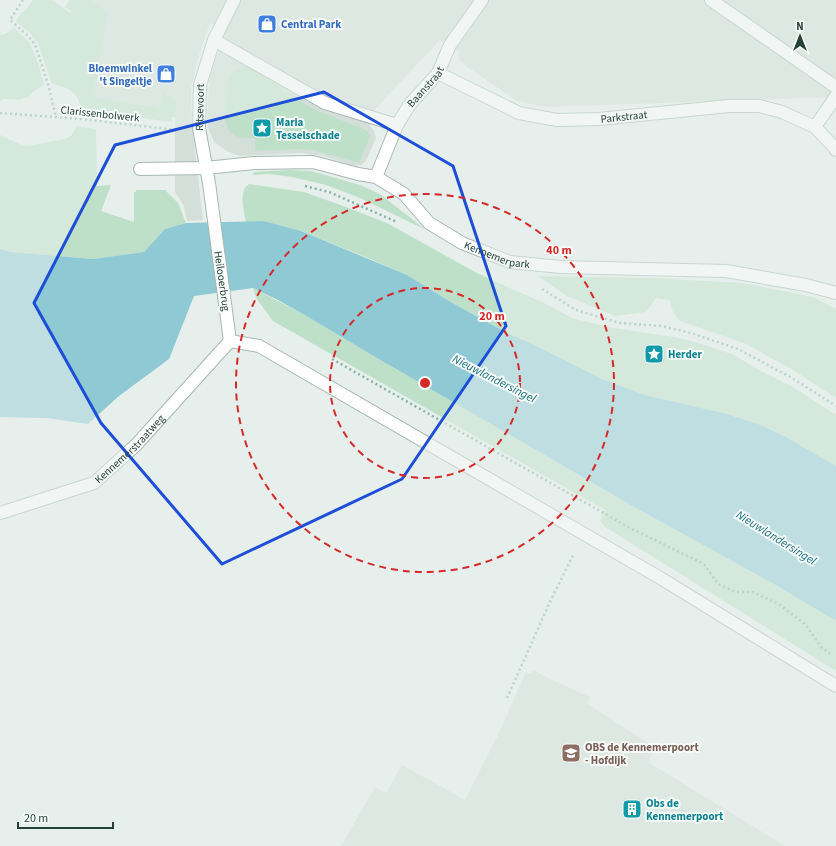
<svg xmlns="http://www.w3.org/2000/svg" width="836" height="846" viewBox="0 0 836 846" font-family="'Source Sans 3',sans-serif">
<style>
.built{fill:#d4dfda}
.green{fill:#bfe0c8}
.water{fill:#8ec9d4}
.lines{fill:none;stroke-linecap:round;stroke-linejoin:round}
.service-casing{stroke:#a8b8b2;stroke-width:14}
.pedestrian-casing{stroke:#a8b8b2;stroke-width:14}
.minor-casing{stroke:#a8b8b2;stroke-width:14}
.path{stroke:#86b3a5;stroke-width:2.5;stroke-dasharray:2 3;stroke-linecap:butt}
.service{stroke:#fff;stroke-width:12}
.pedestrian{stroke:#fff;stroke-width:12}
.minor{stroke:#fff;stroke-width:12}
.marked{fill:none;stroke:#1d4ed8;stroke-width:3;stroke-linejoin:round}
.ring{fill:none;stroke:#d62828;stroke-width:2;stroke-dasharray:7 5}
.labels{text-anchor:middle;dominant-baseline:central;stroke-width:4;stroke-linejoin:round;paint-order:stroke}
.shop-label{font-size:11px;font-weight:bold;fill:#366cbe;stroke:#f7fbf9;text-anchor:start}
.street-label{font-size:11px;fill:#24423a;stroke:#f7fbf9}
.culture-label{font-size:11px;font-weight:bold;fill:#0d838f;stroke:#f7fbf9;text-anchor:start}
.education-label{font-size:11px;font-weight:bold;fill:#785e54;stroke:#f7fbf9;text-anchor:start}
.water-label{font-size:12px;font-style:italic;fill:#1c6f80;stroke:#f7fbf9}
.centre{fill:#d62828;stroke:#f7fbf9;stroke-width:2}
.ring-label{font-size:12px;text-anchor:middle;font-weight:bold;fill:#d62828;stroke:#f7fbf9;stroke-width:4;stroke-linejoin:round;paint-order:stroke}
</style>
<rect width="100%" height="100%" fill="#e6efeb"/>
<path class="built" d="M 81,0 L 836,0 L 836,97 L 546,107 L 517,101 L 463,64 L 459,59 L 459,52 L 440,40 L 375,109 L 370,126 L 374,131 L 376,138 L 366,161 L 361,165 L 354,166 L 324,156 L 301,153 L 239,156 L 227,151 L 215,143 L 209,131 L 207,119 L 209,80 L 226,30 L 210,23 L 200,52 L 191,88 L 192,125 L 203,220 L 187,221 L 184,206 L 175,192 L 175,117 L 89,101 Z
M 533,670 L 550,679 L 590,697 L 588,704 L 656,748 L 648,762 L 785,846 L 341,846 L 375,787 L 386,793 L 402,765 L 465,800 L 500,731 L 526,672 L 530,674 Z"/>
<path class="green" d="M 33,0 L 52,0 L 70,13 L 72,11 L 65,7 L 70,0 L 90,0 L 89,1 L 108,12 L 93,97 L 151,107 L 155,104 L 155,107 L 160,108 L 163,93 L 176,101 L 175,117 L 172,117 L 172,122 L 81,110 C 79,92 68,87 52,84 L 38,43 L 29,32 L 16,22 L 21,13 L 25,11 Z
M 14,28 L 29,42 L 38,63 L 44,85 L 34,91 L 28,97 L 19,100 L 4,99 L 0,101 L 0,35 L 5,34 Z
M 245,67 L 254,70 L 313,109 L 364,129 L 368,132 L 370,137 L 359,163 L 313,150 L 298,149 L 255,151 L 255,138 C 250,138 244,138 239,137 C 216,131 227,93 229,76 C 233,70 238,69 245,67 Z
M 77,126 L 96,129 L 97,186 L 111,185 L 101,211 L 134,222 L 134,192 L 136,192 L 136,190 L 165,190 L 178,203 L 186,223 L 165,229 L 144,252 L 93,259 L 10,252 L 0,249 L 0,135 L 19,144 L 29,146 L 65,139 L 72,135 Z
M 288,170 L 311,171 L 360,185 L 380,194 L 426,230 L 360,198 L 326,185 L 292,177 L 269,174 L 253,175 L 254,172 Z
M 249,184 L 304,192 L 346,207 L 387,223 L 475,272 L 514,290 L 542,302 L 572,318 L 607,327 L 674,337 L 702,344 L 734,355 L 757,369 L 793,387 L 836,415 L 836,466 L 784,436 L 758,424 L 727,414 L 645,395 L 602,379 L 543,349 L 505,332 L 449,301 L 407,275 L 368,258 L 301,231 L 264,221 L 246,222 C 244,210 238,192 249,184 Z
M 538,276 L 651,278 L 742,283 L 813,297 L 836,309 L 836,398 L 793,370 L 744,343 L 680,321 L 673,312 L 670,300 L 656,298 L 646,312 L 615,316 L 567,296 Z
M 253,288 L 303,314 L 377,358 L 636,508 L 774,584 L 836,621 L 836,671 L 605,527 L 600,521 L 605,510 L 273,321 L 256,298 Z"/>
<path class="water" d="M 264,221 L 301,231 L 407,275 L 449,301 L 505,332 L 543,349 L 602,379 L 645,395 L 727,414 L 758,424 L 784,436 L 836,466 L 836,621 L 774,584 L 636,508 L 377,358 L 303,314 L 278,300 L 253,288 L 194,296 L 169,359 L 119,396 L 88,424 L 47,418 L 0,417 L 0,249 L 10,252 L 93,259 L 144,252 L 165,229 L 186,223 Z"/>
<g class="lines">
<g class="service-casing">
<path id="service" d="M 140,169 L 206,168"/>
</g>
<g class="pedestrian-casing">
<path id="pedestrian" d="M 214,40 L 325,103 L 397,125"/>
</g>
<g class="minor-casing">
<g id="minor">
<path d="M 711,0 L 836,87"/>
<path id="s1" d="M 438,73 L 519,113 L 557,120 L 599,119 L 729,106 L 759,106 L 782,112 L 815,127 L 834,147 L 836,150"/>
<path d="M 815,127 L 836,96"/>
<path id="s2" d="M 206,168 L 254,163 L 313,162 L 358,174 L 376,177 L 404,194 L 429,223 L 462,243 L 510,262 L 561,267 L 726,271 L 806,285 L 836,293"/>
<path id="s3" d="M 376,177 L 397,125 L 410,104 L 438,73 L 450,45 L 482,0"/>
<path d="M 230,341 L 259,346 L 662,579 L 836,686"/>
<path id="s4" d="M 230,341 L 209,183 L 199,128 L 200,85 L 214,40 L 234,0"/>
<path id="s5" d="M 0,513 L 94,483 L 136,445 L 230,341"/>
</g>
</g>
<path class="path" d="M 23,0 L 10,20 L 26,34 L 35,44 L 48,84 L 56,117
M 0,113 L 81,119 L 177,130
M 305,186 L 329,192 L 397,222
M 542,289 L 576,310 L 620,323 L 661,326 L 691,333 L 738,349 L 792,378 L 836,406
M 332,359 L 630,528 L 704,564 L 718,584 L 735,592 L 753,592 L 780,605 L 805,624 L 822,648 L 832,655
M 507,698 L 549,604 L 574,553"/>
<use href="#service" class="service"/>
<use href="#pedestrian" class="pedestrian"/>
<use href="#minor" class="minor"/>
</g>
<path d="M0 0H836V846H0ZM 324,92 L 453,166 L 506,326 L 402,479 L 222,564 L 101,423 L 34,303 L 115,145 Z" fill="#e6efeb" fill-opacity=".55" fill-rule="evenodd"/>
<path class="marked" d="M 324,92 L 453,166 L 506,326 L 402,479 L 222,564 L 101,423 L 34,303 L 115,145 Z"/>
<g class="ring">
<circle cx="425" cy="383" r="95"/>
<circle cx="425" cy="383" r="189"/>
</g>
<defs>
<g id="shop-square" transform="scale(1)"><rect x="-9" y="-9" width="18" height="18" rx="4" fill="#3f7fe0" stroke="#f7fbf9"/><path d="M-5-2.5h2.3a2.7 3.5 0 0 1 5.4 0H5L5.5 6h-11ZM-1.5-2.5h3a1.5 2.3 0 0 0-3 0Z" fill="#fff"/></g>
<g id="sight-square" transform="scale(1)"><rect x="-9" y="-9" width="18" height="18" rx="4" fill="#0f9aa8" stroke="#f7fbf9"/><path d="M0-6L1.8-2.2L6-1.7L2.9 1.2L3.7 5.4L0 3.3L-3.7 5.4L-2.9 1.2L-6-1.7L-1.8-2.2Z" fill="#fff"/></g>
<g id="school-square" transform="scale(1)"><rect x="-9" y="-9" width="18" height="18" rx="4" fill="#8d6e63" stroke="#f7fbf9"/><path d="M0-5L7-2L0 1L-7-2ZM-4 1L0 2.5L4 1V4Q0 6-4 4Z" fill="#fff"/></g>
<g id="building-square" transform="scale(1)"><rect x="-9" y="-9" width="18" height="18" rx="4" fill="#0f9aa8" stroke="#f7fbf9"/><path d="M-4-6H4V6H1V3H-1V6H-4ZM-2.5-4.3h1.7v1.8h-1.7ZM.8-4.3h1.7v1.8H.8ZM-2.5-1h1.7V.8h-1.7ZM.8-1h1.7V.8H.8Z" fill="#fff"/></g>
</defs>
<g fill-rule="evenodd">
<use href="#shop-square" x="267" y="24"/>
<use href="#shop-square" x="166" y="74"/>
<use href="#sight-square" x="262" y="128"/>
<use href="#sight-square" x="654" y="354"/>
<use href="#school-square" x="571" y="753"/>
<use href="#building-square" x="632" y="809"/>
</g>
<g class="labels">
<g class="shop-label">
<text x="281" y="24">Central Park</text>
<text x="152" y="68" text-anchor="end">Bloemwinkel<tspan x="152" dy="13">'t Singeltje</tspan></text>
</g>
<g class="street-label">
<text stroke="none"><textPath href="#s3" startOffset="104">Baanstraat</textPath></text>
<text stroke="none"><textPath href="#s4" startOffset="236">Ritsevoort</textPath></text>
<text transform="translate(100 114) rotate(6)">Clarissenbolwerk</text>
<text stroke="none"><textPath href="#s1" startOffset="196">Parkstraat</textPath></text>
<text stroke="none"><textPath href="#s2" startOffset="319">Kennemerpark</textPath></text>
<text transform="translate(222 281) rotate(82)">Heilooerbrug</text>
<text stroke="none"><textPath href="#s5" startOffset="148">Kennemerstraatweg</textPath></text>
</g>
<g class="culture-label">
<text x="276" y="122">Maria<tspan x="276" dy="13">Tesselschade</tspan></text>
<text x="668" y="354">Herder</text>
<text x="646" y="803">Obs de<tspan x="646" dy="13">Kennemerpoort</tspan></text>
</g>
<g class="education-label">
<text x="585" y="747">OBS de Kennemerpoort<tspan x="585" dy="13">- Hofdijk</tspan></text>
</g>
<g class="water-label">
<text transform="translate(494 379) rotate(27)">Nieuwlandersingel</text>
<text transform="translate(776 538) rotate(32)">Nieuwlandersingel</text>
</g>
</g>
<circle cx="425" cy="383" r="6" class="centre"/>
<g class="ring-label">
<text x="559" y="254">40 m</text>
<text x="492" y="320">20 m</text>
</g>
<g transform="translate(800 36)" stroke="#f7fbf9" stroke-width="3" paint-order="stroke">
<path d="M0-3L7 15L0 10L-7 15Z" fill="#24423a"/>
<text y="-6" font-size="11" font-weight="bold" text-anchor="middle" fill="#24423a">N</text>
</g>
<path d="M18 822v6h95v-6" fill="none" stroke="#24423a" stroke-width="2"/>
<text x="24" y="822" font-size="12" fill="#24423a" stroke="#f7fbf9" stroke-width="3" paint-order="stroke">20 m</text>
</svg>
